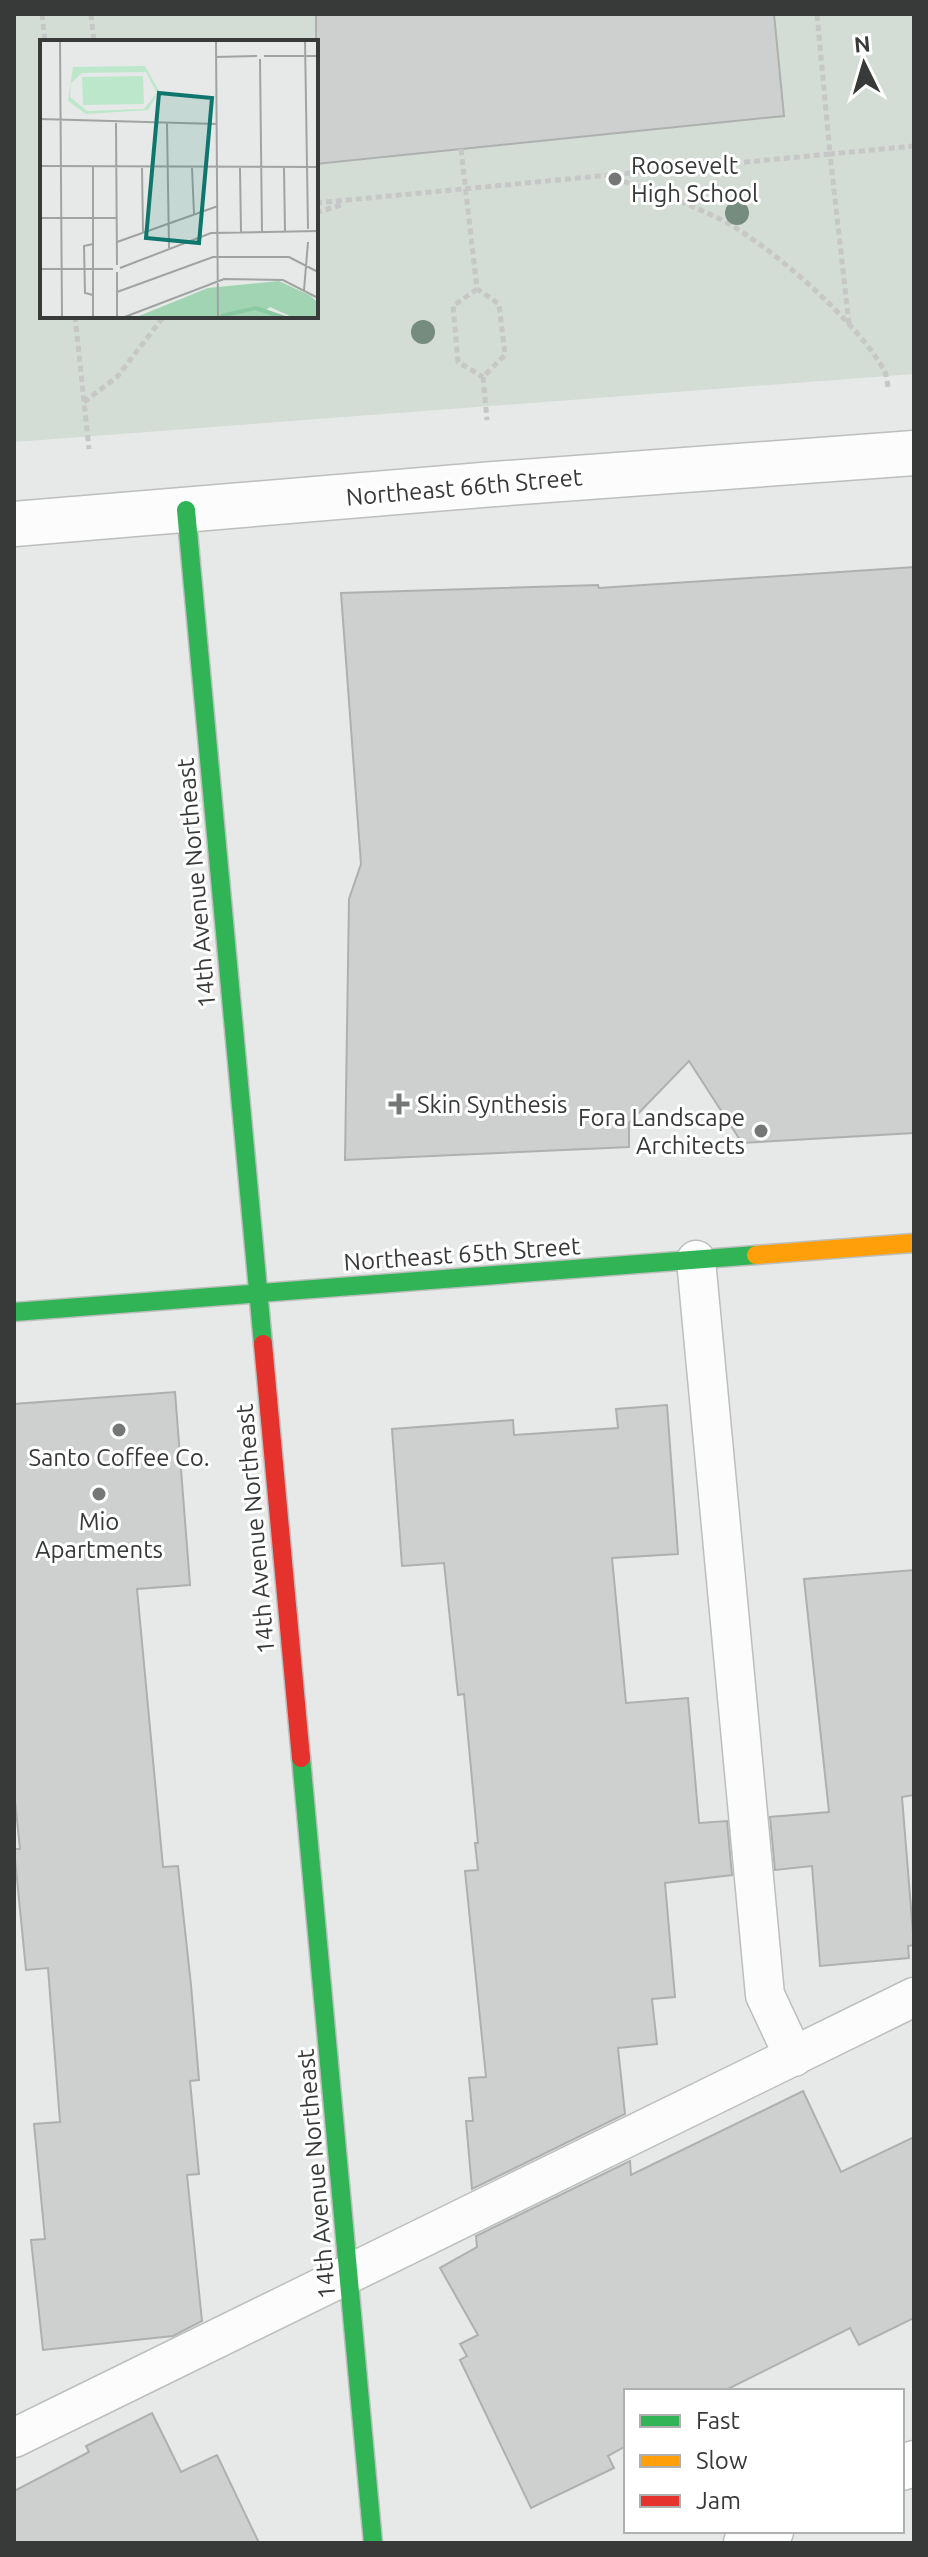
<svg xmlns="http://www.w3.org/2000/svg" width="928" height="2557" viewBox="0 0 928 2557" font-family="Ubuntu,sans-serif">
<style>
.built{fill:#d4dcd6;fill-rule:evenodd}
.building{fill:#ced0cf;stroke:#aeb0af;stroke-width:2}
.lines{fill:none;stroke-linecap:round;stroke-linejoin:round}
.lane-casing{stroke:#bcbfbd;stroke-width:41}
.street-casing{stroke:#bcbfbd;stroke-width:47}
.fast-casing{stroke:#bcbfbd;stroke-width:21}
.slow-casing{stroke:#bcbfbd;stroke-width:21}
.jam-casing{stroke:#bcbfbd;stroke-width:21}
.path{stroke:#c6c7c6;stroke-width:5;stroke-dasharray:6 4;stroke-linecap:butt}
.lane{stroke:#fbfcfb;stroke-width:38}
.street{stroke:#fbfcfb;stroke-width:44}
.fast{stroke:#30b455;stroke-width:18}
.slow{stroke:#ff9f0a;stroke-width:18}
.jam{stroke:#e5322d;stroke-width:18}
.tree{fill:#758c7e}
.poi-dot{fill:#757776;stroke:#fff;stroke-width:3}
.labels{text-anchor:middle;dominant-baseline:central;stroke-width:6;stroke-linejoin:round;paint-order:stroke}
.poi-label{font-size:24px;fill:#383a39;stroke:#fff;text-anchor:start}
.street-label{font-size:24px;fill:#383a39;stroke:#fff}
.inset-river{fill:none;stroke:#8acaa2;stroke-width:4}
.inset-road{fill:none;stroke:#a0a3a1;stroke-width:2}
.view{fill:#0f766e;fill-opacity:0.15;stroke:#0f766e;stroke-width:4}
.inset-edge{fill:none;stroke:#383a39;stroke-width:4}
</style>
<rect width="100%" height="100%" fill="#e6e9e7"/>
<path class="built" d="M 14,14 L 914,14 L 914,374 L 14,442 ZM 42,42 L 316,42 L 316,316 L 42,316 Z"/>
<path class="building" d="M 316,14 L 774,14 L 784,116 L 316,164 Z
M 914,567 L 914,1133 L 742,1143 L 689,1061 L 629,1123 L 629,1147 L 345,1160 L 349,899 L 361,864 L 341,593 L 598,585 L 599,588 Z
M 175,1392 L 190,1585 L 137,1589 L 163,1867 L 178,1866 L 191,1985 L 199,2080 L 190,2081 L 199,2174 L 187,2175 L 202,2321 L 173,2336 L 43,2350 L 31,2240 L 45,2239 L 34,2124 L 60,2122 L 48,1968 L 26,1970 L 14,1849 L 20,1849 L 14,1791 L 14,1404 Z
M 667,1405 L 678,1554 L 612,1558 L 626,1703 L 688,1698 L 699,1823 L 727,1821 L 732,1875 L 665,1883 L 675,1997 L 652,1999 L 657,2044 L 618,2048 L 625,2114 L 472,2189 L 466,2121 L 473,2121 L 469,2078 L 486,2077 L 465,1871 L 478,1870 L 475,1843 L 478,1843 L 464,1694 L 458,1695 L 444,1563 L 402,1566 L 392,1429 L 513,1420 L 514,1435 L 618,1428 L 616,1409 Z
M 914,1570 L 914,1795 L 902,1797 L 914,1945 L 908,1946 L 909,1958 L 820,1966 L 812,1866 L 775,1870 L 770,1817 L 829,1812 L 804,1579 Z
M 803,2091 L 841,2172 L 914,2137 L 914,2318 L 859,2345 L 850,2328 L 724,2391 L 626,2391 L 626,2446 L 608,2456 L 614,2468 L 531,2508 L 460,2360 L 467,2356 L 460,2344 L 478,2335 L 440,2268 L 477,2247 L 476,2236 L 630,2161 L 631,2175 Z
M 152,2413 L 181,2472 L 217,2455 L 259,2543 L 14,2543 L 14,2491 L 89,2452 L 86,2446 Z"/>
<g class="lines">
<g class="lane-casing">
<path id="lane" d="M 696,1260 L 765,1995 L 794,2057
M 14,2438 L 914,1997"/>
</g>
<g class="street-casing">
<path id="street" d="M 14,524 L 494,484 L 914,453
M 902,2468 L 914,2463
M 746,2543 L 771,2531"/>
</g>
<g class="fast-casing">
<path id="fast" d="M 186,510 L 263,1344
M 14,1312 L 756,1255
M 301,1758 L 373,2543"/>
</g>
<g class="slow-casing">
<path id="slow" d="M 756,1255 L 914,1243"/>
</g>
<g class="jam-casing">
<path id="jam" d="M 263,1344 L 301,1758"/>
</g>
<path class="path" d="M 42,14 L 45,42
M 91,14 L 94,42
M 461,149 L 477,289 L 499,304 L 505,355 L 483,377
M 614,178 C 649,190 685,202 718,218 C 767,242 860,324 885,372 C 887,378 888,384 888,390
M 316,203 L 830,154 L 817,14
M 316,213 L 344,204
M 477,289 L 453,306 L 458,362 L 483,377
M 75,316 L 89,449
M 849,324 L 830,154 L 914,146
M 483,377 L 487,420
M 84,402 L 117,377 L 164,316"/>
<use href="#lane" class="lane"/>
<use href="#street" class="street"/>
<use href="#fast" class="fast"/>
<use href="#slow" class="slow"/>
<use href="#jam" class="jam"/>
</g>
<g class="tree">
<circle cx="737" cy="213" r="12"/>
<circle cx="423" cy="332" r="12"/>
</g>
<g class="poi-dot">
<circle cx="615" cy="179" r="8"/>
<path d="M395 1092h8v8h8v8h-8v8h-8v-8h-8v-8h8z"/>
<circle cx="761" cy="1131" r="8"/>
<circle cx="119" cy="1430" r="8"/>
<circle cx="99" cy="1494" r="8"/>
</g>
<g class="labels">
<g class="poi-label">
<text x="631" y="165">Roosevelt<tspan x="631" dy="28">High School</tspan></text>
<text x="417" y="1104">Skin Synthesis</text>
<text x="745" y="1117" text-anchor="end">Fora Landscape<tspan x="745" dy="28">Architects</tspan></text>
<text x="119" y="1457" text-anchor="middle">Santo Coffee Co.</text>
<text x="99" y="1521" text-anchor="middle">Mio<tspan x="99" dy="28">Apartments</tspan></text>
</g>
<g class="street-label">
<text transform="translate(464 487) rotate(-5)">Northeast 66th Street</text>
<text transform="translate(196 883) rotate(-95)">14th Avenue Northeast</text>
<text transform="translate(462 1254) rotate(-4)">Northeast 65th Street</text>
<text transform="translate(255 1529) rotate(-95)">14th Avenue Northeast</text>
<text transform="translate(316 2174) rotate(-95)">14th Avenue Northeast</text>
</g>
</g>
<g transform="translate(40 40)">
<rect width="278" height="278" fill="#e6e9e7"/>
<path d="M 105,26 L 119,51 L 108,70 L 46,74 L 28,61 L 33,27 ZM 106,32 L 117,53 L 104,69 L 47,71 L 30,57 L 31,43 L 42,33 ZM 103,36 L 104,64 L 43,65 L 42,37 Z" fill="#bce7ca" fill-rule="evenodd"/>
<path d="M 239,241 L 271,256 L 278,263 L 278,278 L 254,278 L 230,267 L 225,271 L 238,278 L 94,278 L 168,248 Z" fill="#a0d4b3"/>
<path class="inset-river" d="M 181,276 L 216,268 L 245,278"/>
<path class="inset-road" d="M 20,0 L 22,278M 176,0 L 178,278M 265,0 L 268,189M 224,16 L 278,16M 176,17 L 217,16M 220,19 L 222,192M 0,79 L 177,84M 76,83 L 77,225M 127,83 L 129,208M 0,126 L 278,127M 53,127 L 53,278M 102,128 L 103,193M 152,128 L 154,174M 200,128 L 201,192M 244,128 L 245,192M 0,178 L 77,178M 77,202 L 178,166M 80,228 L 171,193 L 278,191M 0,229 L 73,229M 77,232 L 77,276M 264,250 L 268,202M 77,252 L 173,217 L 249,217 L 278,232M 53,255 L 45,253 L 44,206 L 53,204M 82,278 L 184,239 L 243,240 L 278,258"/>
<path class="view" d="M 119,53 L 172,58 L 159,203 L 106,198 Z"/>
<rect width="278" height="278" class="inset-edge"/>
</g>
<rect width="928" height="2557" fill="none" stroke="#383a39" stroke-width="32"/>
<rect x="624" y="2389" width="280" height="144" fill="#ffffff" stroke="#afb0b0" stroke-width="2"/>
<rect x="640" y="2415" width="40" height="12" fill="#30b455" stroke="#afb0b0" stroke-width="2"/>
<text x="696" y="2429" font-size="24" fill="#383a39">Fast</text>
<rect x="640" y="2455" width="40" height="12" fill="#ff9f0a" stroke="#afb0b0" stroke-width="2"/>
<text x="696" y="2469" font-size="24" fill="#383a39">Slow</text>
<rect x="640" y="2495" width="40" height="12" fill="#e5322d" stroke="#afb0b0" stroke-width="2"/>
<text x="696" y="2509" font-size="24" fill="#383a39">Jam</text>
<g transform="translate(864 64) rotate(355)" stroke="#ffffff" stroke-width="6" paint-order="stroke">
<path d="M0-6L14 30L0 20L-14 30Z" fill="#383a39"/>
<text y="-12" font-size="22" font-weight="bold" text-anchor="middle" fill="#383a39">N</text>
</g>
</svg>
